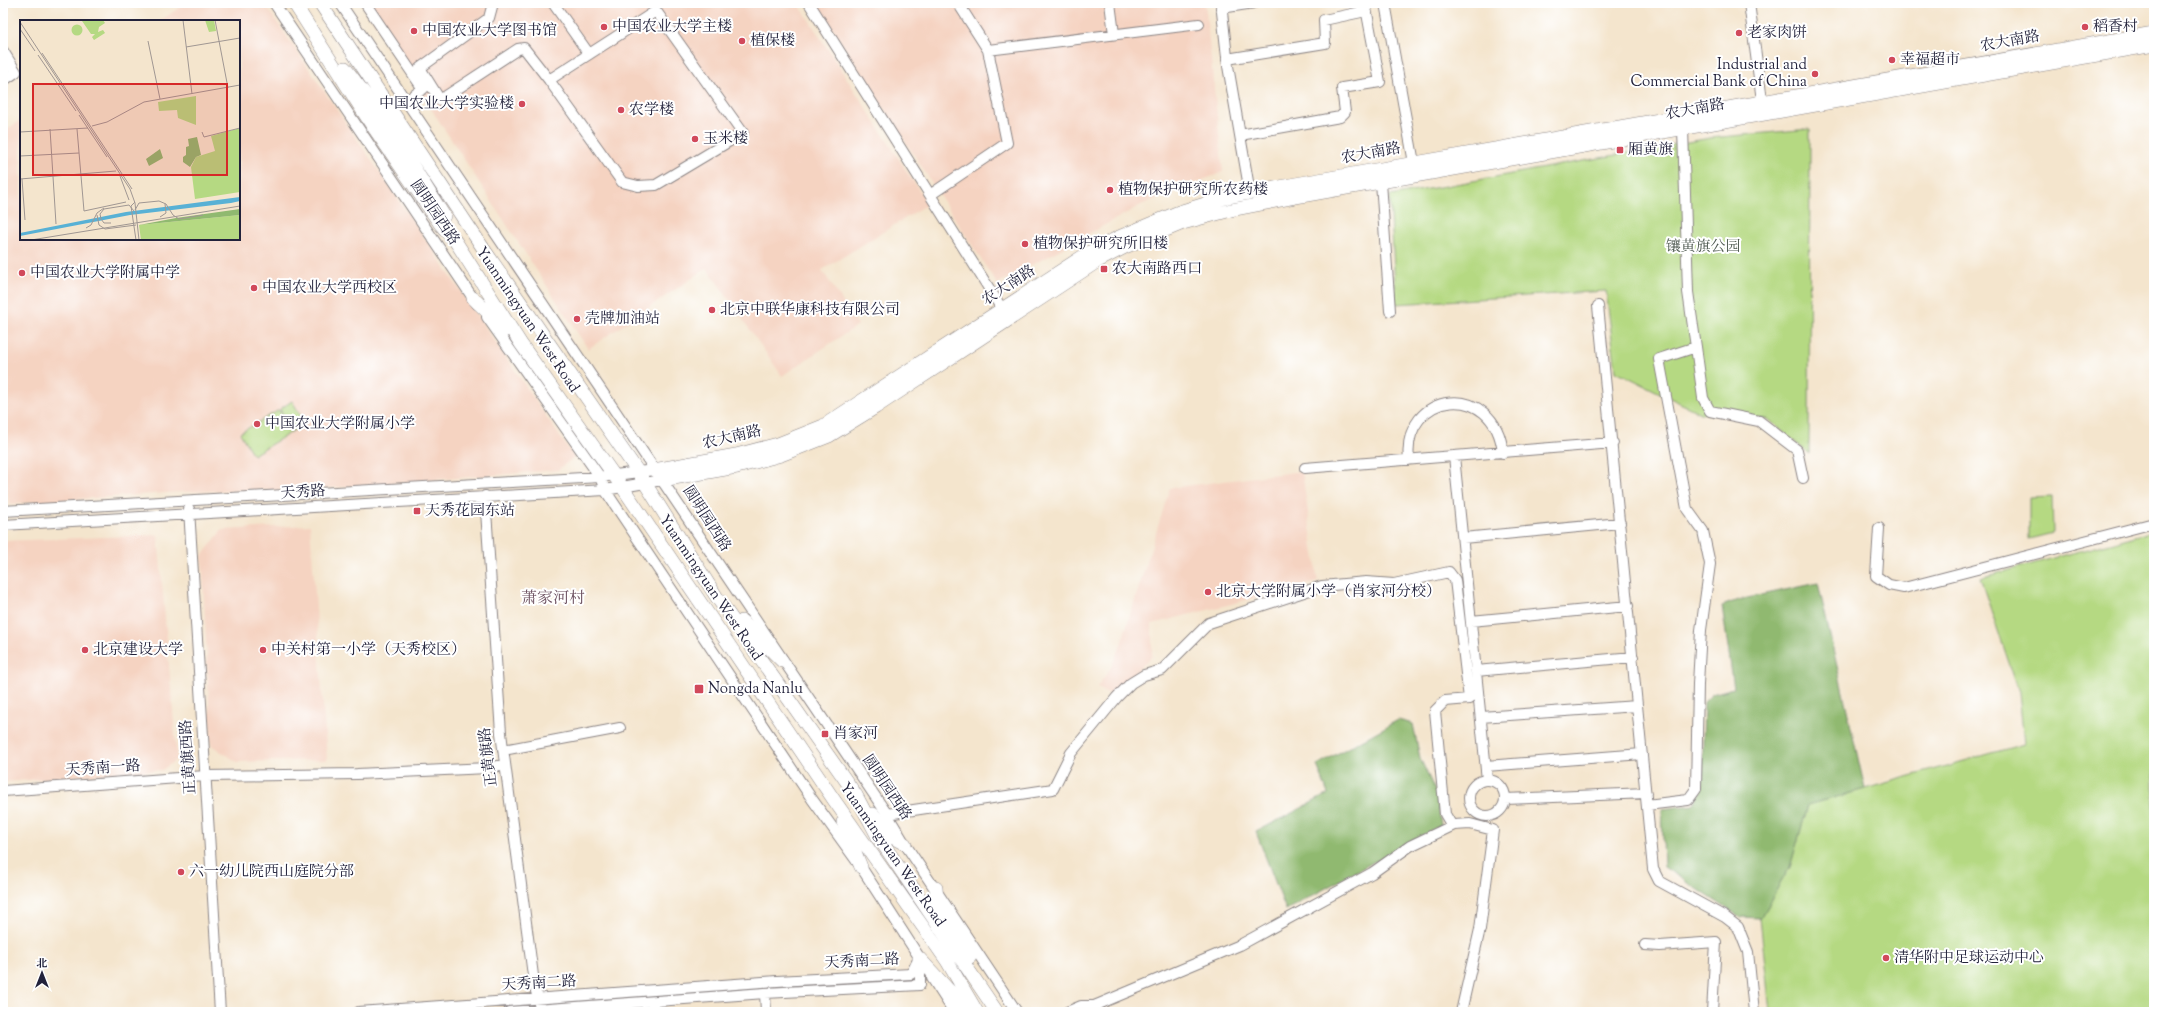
<svg xmlns="http://www.w3.org/2000/svg" width="2157" height="1015" viewBox="0 0 2157 1015" font-family="'Sorts Mill Goudy','Noto Serif SC',serif">
<style>
.built{fill:#f5d3c1}
.green{fill:#b5d982;stroke:#6c7e5e}
.forest{fill:#90b970;stroke:#596e56}
.lines{fill:none;stroke-linecap:round;stroke-linejoin:round}
.minor-casing{stroke:#8b8484;stroke-width:12}
.major-casing{stroke:#8b8484;stroke-width:14}
.minor{stroke:#fff;stroke-width:10}
.major{stroke:#fff;stroke-width:13}
.poi-dot{fill:#d1495b;stroke:#fff;stroke-width:1.5}
.labels{text-anchor:middle;dominant-baseline:central;stroke-width:4;stroke-linejoin:round;paint-order:stroke}
.poi-label{font-size:15px;fill:#22223b;stroke:#fff;text-anchor:start}
.street-label{font-size:15px;fill:#22223b;stroke:#fff}
.park-label{font-size:15px;fill:#4e5950;stroke:#fff}
.neighbourhood-label{font-size:16px;fill:#6c5060;stroke:#fff}
.inset-road{fill:none;stroke:#a09793;stroke-width:1}
.view{fill:#d62828;fill-opacity:0.15;stroke:#d62828;stroke-width:2}
.inset-edge{fill:none;stroke:#22223b;stroke-width:2}
</style>
<rect width="100%" height="100%" fill="#fff"/>
<filter id="ink" filterUnits="userSpaceOnUse"><feTurbulence type="fractalNoise" baseFrequency=".025" numOctaves="2"/><feDisplacementMap in="SourceGraphic" scale="8" xChannelSelector="R" yChannelSelector="G"/><feConvolveMatrix kernelMatrix="1 2 1 2 8 2 1 2 1" color-interpolation-filters="sRGB"/></filter>
<filter id="wash" filterUnits="userSpaceOnUse"><feTurbulence type="fractalNoise" baseFrequency=".012" numOctaves="4" result="noise"/><feDisplacementMap in="SourceGraphic" scale="16" xChannelSelector="R" yChannelSelector="G"/><feGaussianBlur stdDeviation="0.9" result="paint"/><feColorMatrix in="noise" values="0 0 0 0 0 0 0 0 0 0 0 0 0 0 0 0 0 1.4 0 .05"/><feComposite in="paint" operator="in"/></filter>
<g filter="url(#wash)">
<rect width="100%" height="100%" fill="#f4e5cd"/>
<path class="built" d="M 186,3 L 264,3 L 574,457 L 558,470 L 316,489 L 180,492 L 9,504 L 3,462 L 3,132 L 21,120 L 21,239 L 239,239 L 239,21 L 160,21 Z
M 362,3 L 798,3 L 928,204 L 822,270 L 858,325 L 782,376 L 707,268 L 588,349 Z
M 816,3 L 1205,3 L 1223,172 L 1143,204 L 997,284 Z
M 1302,471 L 1318,582 L 1152,624 L 1152,656 L 1112,695 L 1097,687 L 1112,666 L 1121,644 L 1170,488 Z
M 310,525 L 327,760 L 237,762 L 211,745 L 202,556 L 222,530 Z
M 158,535 L 177,759 L 162,770 L 3,782 L 3,541 Z"/>
<path class="green" d="M 1810,129 L 1809,454 L 1768,419 L 1700,413 L 1616,371 L 1606,291 L 1396,304 L 1390,196 L 1710,138 Z
M 292,401 L 306,424 L 293,431 L 280,409 Z
M 279,410 L 292,432 L 253,455 L 240,433 Z
M 2052,497 L 2053,533 L 2029,539 L 2029,498 Z
M 2154,531 L 2154,1012 L 1770,1012 L 1760,918 L 1790,867 L 1808,805 L 2024,744 L 2019,692 L 1980,578 Z"/>
<path class="forest" d="M 1818,583 L 1865,789 L 1808,805 L 1790,867 L 1760,918 L 1740,917 L 1664,867 L 1662,809 L 1693,805 L 1702,789 L 1704,702 L 1712,694 L 1734,688 L 1722,606 L 1738,600 Z
M 1398,720 L 1413,724 L 1420,758 L 1436,793 L 1441,825 L 1286,910 L 1256,832 L 1328,794 L 1317,765 Z"/>
</g>
<g filter="url(#ink)">
<g class="lines">
<g class="minor-casing">
<path id="minor" d="M 274,3 L 477,304
M 340,3 L 887,814 L 905,844 L 1017,1012
M 365,3 L 423,89
M 493,3 L 489,18 L 420,68 L 440,100 L 518,49 L 524,48 L 549,80 L 656,11 L 743,133 L 656,185 L 638,186 L 622,182 L 549,80
M 553,3 L 589,54
M 809,3 L 1002,309
M 1110,3 L 1114,34
M 1221,3 L 1228,66 L 1250,193
M 1385,3 L 1414,163
M 1749,3 L 1763,108
M 1221,8 L 1254,3
M 988,50 L 1199,24
M 3,51 L 16,72 L 3,81
M 1227,59 L 1325,43 L 1324,20 L 1366,11
M 406,101 L 428,85
M 1240,135 L 1340,117 L 1345,112 L 1342,88 L 1380,82 L 1365,3
M 1381,182 L 1390,311
M 930,195 L 1007,143 L 988,50 L 958,3
M 1598,306 L 1653,869 L 1659,881 L 1725,917 L 1738,927 L 1748,952 L 1754,1012
M 487,317 L 600,477 L 605,490 L 812,799 L 861,867 L 923,963
M 1696,347 L 1703,398 L 1710,411 L 1759,421 L 1797,450 L 1803,478
M 1454,456 L 1487,780
M 1409,460 C 1401,391 1495,378 1503,453
M 1305,468 L 1613,443
M 485,496 L 501,733 L 534,983 L 541,1012
M 189,509 L 220,1012
M 3,511 L 600,477 L 654,470
M 3,525 L 605,490 L 662,480
M 1879,528 L 1876,576 L 1889,585 L 1904,588 L 2154,523
M 1463,538 L 1620,523
M 1471,621 L 1628,606
M 1476,671 L 1633,657
M 1481,717 L 1637,706
M 503,750 L 620,728
M 1486,766 L 1642,754
M1469 798a18 18 0 1 1 36 0a18 18 0 1 1-36 0Z
M 3,791 L 205,776 L 357,774 L 488,768 L 505,764
M 1505,799 L 1646,793
M 1647,805 L 1688,800 L 1696,789 L 1698,684 L 1701,630 L 1710,564 L 1703,531 L 1687,509 L 1659,359 L 1696,347 L 1688,292 L 1683,128
M 887,814 L 1053,789 L 1071,753 L 1117,697 L 1131,683 L 1144,675 L 1162,670 L 1209,623 L 1322,586 L 1366,582 L 1394,584 L 1449,572 L 1455,580 L 1469,699 L 1445,701 L 1435,711 L 1445,814 L 1452,826
M 1645,945 L 1660,946 L 1716,942 L 1712,1012
M 932,978 L 954,1012
M 765,993 L 766,1012
M 359,1012 L 777,981 L 911,974 L 919,958
M 509,1012 L 765,993 L 920,985 L 920,959
M 1067,1012 L 1081,1006 L 1094,1006 L 1240,945 L 1372,873 L 1410,846 L 1454,825 L 1470,824 L 1493,830 L 1480,929 L 1461,1012"/>
</g>
<g class="major-casing">
<path id="major" d="M 294,3 L 370,122 L 441,225 L 456,242 L 521,344 L 623,488 L 834,800 L 947,961 L 977,1012
M 320,3 L 483,248 L 638,472 L 716,596 L 856,795 L 877,835 L 997,1012
M 345,68 L 381,115 L 444,216
M 473,298 L 506,330
M 654,470 L 736,455 L 778,444 L 823,426 L 1088,253 L 1119,237 L 1179,212 L 1228,197 L 1290,185 L 2154,33
M 662,480 L 737,467 L 781,455 L 829,436 L 876,407 L 1098,261 L 1125,247 L 1183,223 L 1231,210 L 1291,198 L 2154,45
M 742,621 L 782,661
M 873,814 L 892,837 L 905,844
M 843,822 L 861,867
M 936,888 L 937,903 L 970,957
M 919,958 L 958,1000 L 966,1012"/>
</g>
<use href="#minor" class="minor"/>
<use href="#major" class="major"/>
</g>
</g>
<g class="poi-dot">
<circle cx="604" cy="27" r="4"/>
<circle cx="2085" cy="27" r="4"/>
<circle cx="414" cy="31" r="4"/>
<circle cx="1739" cy="33" r="4"/>
<circle cx="742" cy="41" r="4"/>
<circle cx="1892" cy="60" r="4"/>
<circle cx="1815" cy="74" r="4"/>
<circle cx="522" cy="104" r="4"/>
<circle cx="621" cy="110" r="4"/>
<circle cx="695" cy="139" r="4"/>
<rect x="1616" y="146" width="8" height="8" rx="2"/>
<circle cx="1110" cy="190" r="4"/>
<circle cx="1025" cy="244" r="4"/>
<rect x="1100" y="265" width="8" height="8" rx="2"/>
<circle cx="22" cy="273" r="4"/>
<circle cx="254" cy="288" r="4"/>
<circle cx="712" cy="310" r="4"/>
<circle cx="577" cy="319" r="4"/>
<circle cx="257" cy="424" r="4"/>
<rect x="413" y="507" width="8" height="8" rx="2"/>
<circle cx="1208" cy="592" r="4"/>
<circle cx="85" cy="650" r="4"/>
<circle cx="263" cy="650" r="4"/>
<rect x="694" y="684" width="10" height="10" rx="2"/>
<rect x="821" y="730" width="8" height="8" rx="2"/>
<circle cx="181" cy="872" r="4"/>
<circle cx="1886" cy="958" r="4"/>
</g>
<g class="labels">
<g class="poi-label">
<text x="612" y="27">中国农业大学主楼</text>
<text x="2093" y="27">稻香村</text>
<text x="422" y="31">中国农业大学图书馆</text>
<text x="1747" y="33">老家肉饼</text>
<text x="750" y="41">植保楼</text>
<text x="1900" y="60">幸福超市</text>
<text x="1807" y="65" text-anchor="end">Industrial and<tspan x="1807" dy="17">Commercial Bank of China</tspan></text>
<text x="514" y="104" text-anchor="end">中国农业大学实验楼</text>
<text x="629" y="110">农学楼</text>
<text x="703" y="139">玉米楼</text>
<text x="1628" y="150">厢黄旗</text>
<text x="1118" y="190">植物保护研究所农药楼</text>
<text x="1033" y="244">植物保护研究所旧楼</text>
<text x="1112" y="269">农大南路西口</text>
<text x="30" y="273">中国农业大学附属中学</text>
<text x="262" y="288">中国农业大学西校区</text>
<text x="720" y="310">北京中联华康科技有限公司</text>
<text x="585" y="319">壳牌加油站</text>
<text x="265" y="424">中国农业大学附属小学</text>
<text x="425" y="511">天秀花园东站</text>
<text x="1216" y="592">北京大学附属小学（肖家河分校）</text>
<text x="93" y="650">北京建设大学</text>
<text x="271" y="650">中关村第一小学（天秀校区）</text>
<text x="708" y="689">Nongda Nanlu</text>
<text x="833" y="734">肖家河</text>
<text x="189" y="872">六一幼儿院西山庭院分部</text>
<text x="1894" y="958">清华附中足球运动中心</text>
</g>
<g class="street-label">
<text transform="translate(2010 42) rotate(-10)">农大南路</text>
<text transform="translate(1695 110) rotate(-10)">农大南路</text>
<text transform="translate(1371 154) rotate(-10)">农大南路</text>
<text transform="translate(434 213) rotate(56)">圆明园西路</text>
<text transform="translate(1009 286) rotate(-33)">农大南路</text>
<text transform="translate(527 320) rotate(56)">Yuanmingyuan West Road</text>
<text transform="translate(732 438) rotate(-13)">农大南路</text>
<text transform="translate(303 493) rotate(-4)">天秀路</text>
<text transform="translate(706 519) rotate(57)">圆明园西路</text>
<text transform="translate(710 588) rotate(56)">Yuanmingyuan West Road</text>
<text transform="translate(189 757) rotate(-94)">正黄旗西路</text>
<text transform="translate(489 757) rotate(-97)">正黄旗路</text>
<text transform="translate(103 769) rotate(-4)">天秀南一路</text>
<text transform="translate(886 788) rotate(56)">圆明园西路</text>
<text transform="translate(892 855) rotate(55)">Yuanmingyuan West Road</text>
<text transform="translate(862 962) rotate(-3)">天秀南二路</text>
<text transform="translate(539 984) rotate(-3)">天秀南二路</text>
</g>
<g class="park-label">
<text x="1703" y="247">镶黄旗公园</text>
</g>
<g class="neighbourhood-label">
<text x="553" y="599">萧家河村</text>
</g>
</g>
<g transform="translate(20 20)">
<rect width="220" height="220" fill="#f4e5cd"/>
<path d="M 83,0 L 85,3 L 79,7 L 78,12 L 83,10 L 85,13 L 74,20 L 72,17 L 75,14 L 71,14 L 62,1 ZM 185,0 L 194,0 L 196,11 L 189,12 ZM51.5 10a5.5 5.5 0 1 1 11 0a5.5 5.5 0 1 1-11 0ZM 176,76 L 176,105 L 158,98 L 157,90 L 139,91 L 138,82 ZM 220,108 L 220,172 L 175,179 L 171,147 L 176,137 L 195,131 L 191,116 ZM 220,195 L 220,220 L 121,220 L 119,205 Z" fill="#b5d982"/>
<path d="M 177,117 L 181,135 L 176,137 L 170,147 L 163,142 L 163,137 L 166,135 L 166,127 L 169,126 L 168,119 ZM 140,129 L 143,138 L 129,146 L 126,139 ZM 220,189 L 220,195 L 119,205 L 156,198 Z" fill="#90b970"/>
<path d="M 220,177 L 220,181 L 211,183 L 110,195 L 0,216 L 0,213 L 106,192 Z" fill="#58b1d5"/>
<path class="inset-road" d="M 163,0 L 172,74M 195,0 L 208,68M 0,2 L 110,169M 0,9 L 15,31M 128,21 L 140,79M 166,27 L 220,18M 22,33 L 112,169M 18,35 L 56,91M 59,95 L 87,137M 72,106 L 87,102 L 124,82 L 220,65M 30,109 L 36,204M 57,109 L 64,191 L 106,182M 0,112 L 68,108M 182,112 L 184,117 L 220,108M 0,136 L 59,133M 100,156 L 109,180M 0,159 L 96,151M 2,159 L 5,200M 110,169 L 115,183 L 119,220M 115,182 L 111,186 L 116,220M 115,190 L 119,183 L 139,181 L 146,184 L 153,195 L 159,199 L 183,195M 77,195 L 79,205 L 85,209 L 116,205M 140,197 L 146,193 L 145,184M 91,203 L 84,203 L 81,199 L 80,194 L 84,189 L 109,185 L 114,191M 66,208 L 71,205 L 77,193 L 84,188M 11,220 L 220,186"/>
<path class="view" d="M 13,64 L 207,64 L 207,155 L 13,155 Z"/>
<rect width="220" height="220" class="inset-edge"/>
</g>
<rect width="2157" height="1015" fill="none" stroke="#fff" stroke-width="16"/>
<g transform="translate(42 973)" stroke="#ffffff" stroke-width="3" paint-order="stroke">
<path d="M0-3L7 15L0 10L-7 15Z" fill="#22223b"/>
<text y="-6" font-size="11" font-weight="bold" text-anchor="middle" fill="#22223b">北</text>
</g>
</svg>
